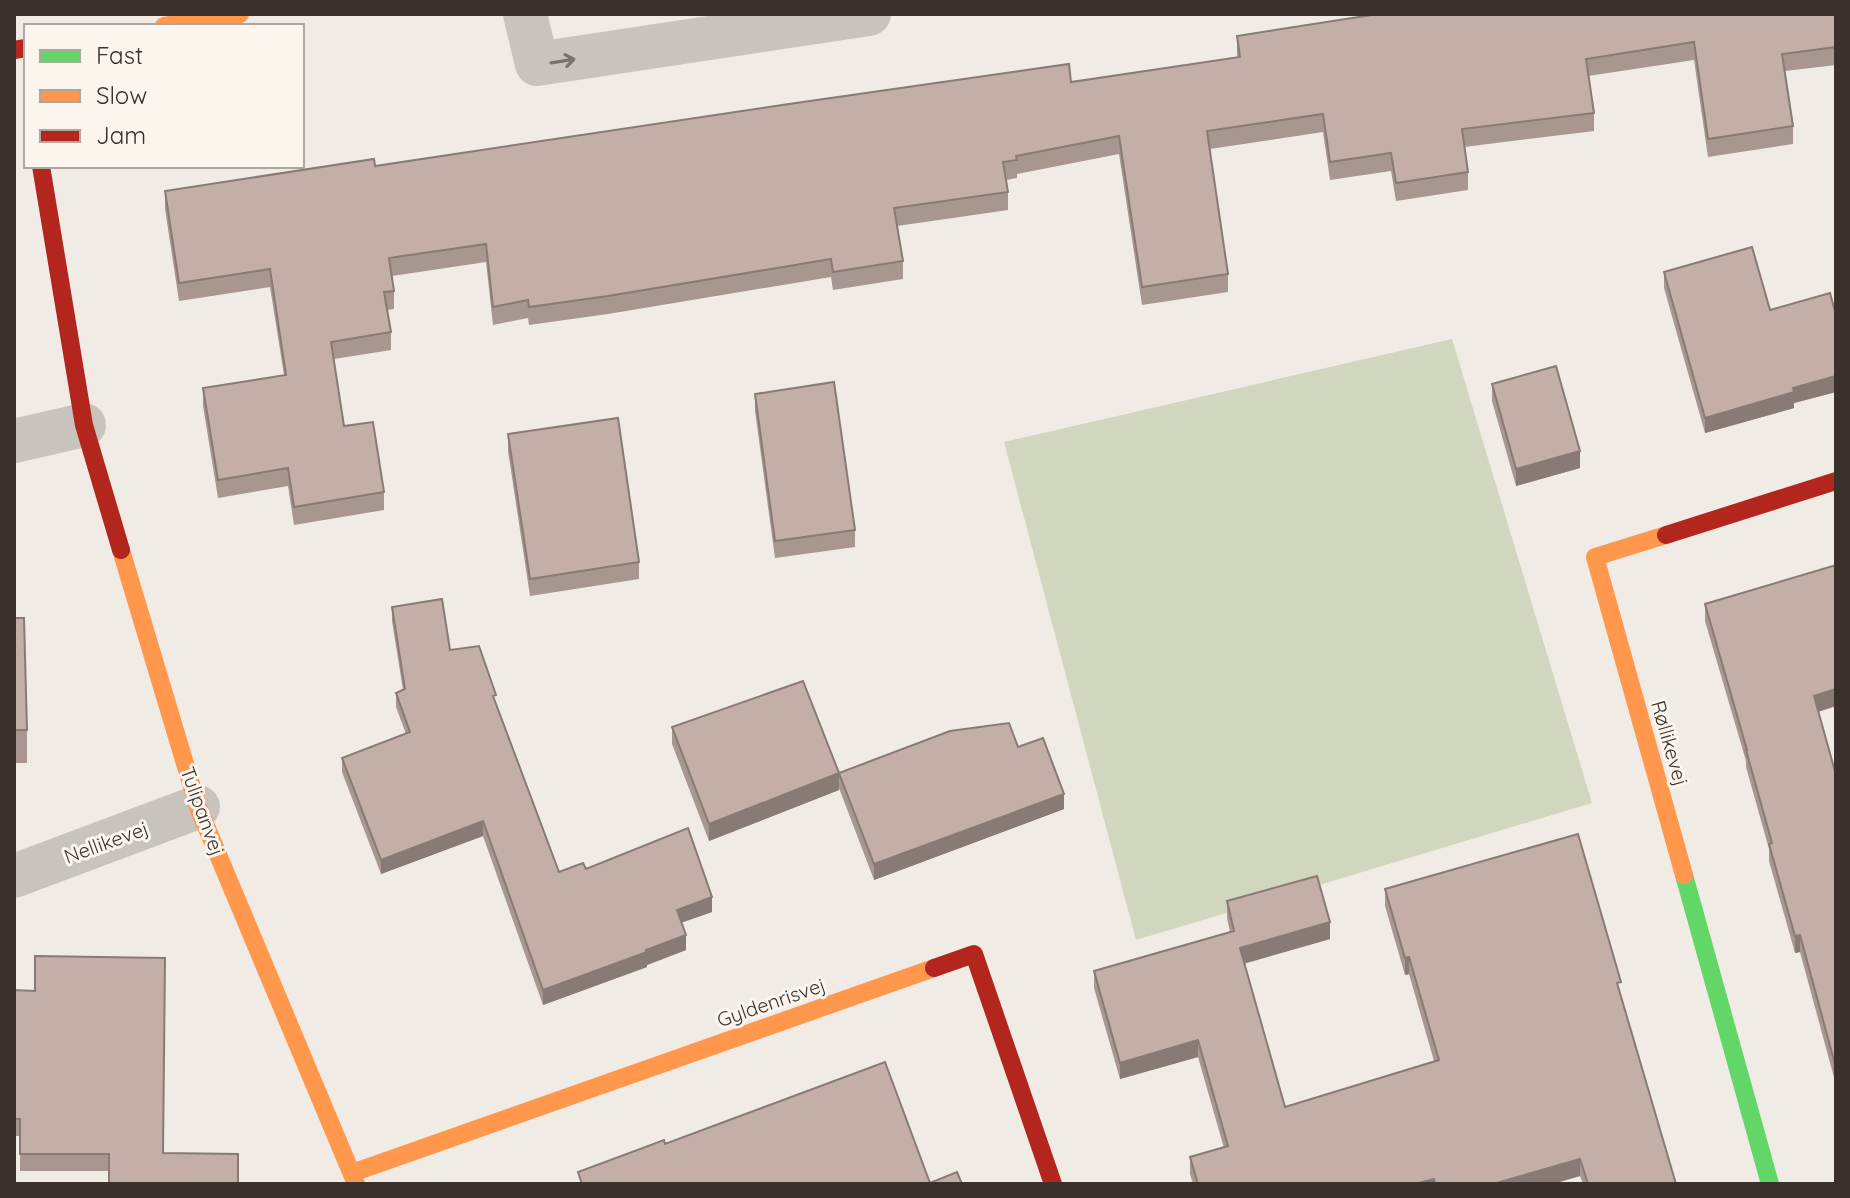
<svg xmlns="http://www.w3.org/2000/svg" width="1850" height="1198" viewBox="0 0 1850 1198" font-family="Quicksand,sans-serif">
<style>
.green{fill:#d1d6bf}
.lines{fill:none;stroke-linecap:round;stroke-linejoin:round}
.street{stroke:#c9c3be;stroke-width:44}
.fast{stroke:#63d668;stroke-width:18}
.slow{stroke:#ff974d;stroke-width:18}
.jam{stroke:#b3261e;stroke-width:18}
.wall{fill:#a89690}
.shaded-wall{fill:#887a75}
.building{fill:#c3afa7;stroke:#887a75;stroke-width:2}
.oneway{stroke:#7b726d}
.labels{text-anchor:middle;dominant-baseline:central;stroke-width:6;stroke-linejoin:round;paint-order:stroke}
.street-label{font-size:20px;fill:#3b302b;stroke:#fbf5ee}
</style>
<rect width="100%" height="100%" fill="#f0ebe5"/>
<path class="green" d="M 1452,339 L 1592,803 L 1136,940 L 1004,442 Z"/>
<g class="lines">
<path class="street" d="M 525,14 L 537,64 L 869,14
M 14,441 L 84,425
M 14,876 L 198,807"/>
<path class="fast" d="M 1684,875 L 1770,1184"/>
<path class="slow" d="M 164,26 L 240,14
M 1666,535 L 1595,557 L 1684,875
M 121,550 L 198,807 L 356,1184
M 352,1173 L 934,968"/>
<path class="jam" d="M 14,50 L 26,48
M 41,166 L 84,425 L 121,550
M 1666,535 L 1836,481
M 934,968 L 974,954 L 1053,1184"/>
</g>
<path class="wall" d="M 1836,14 L 1836,65 L 1785,71 L 1793,126 L 1793,144 L 1708,157 L 1694,60 L 1588,76 L 1594,113 L 1594,131 L 1464,147 L 1468,172 L 1468,190 L 1396,201 L 1391,171 L 1330,180 L 1323,132 L 1210,149 L 1228,274 L 1228,292 L 1142,305 L 1119,154 L 1017,174 L 1017,178 L 1006,180 L 1008,192 L 1008,210 L 897,226 L 903,261 L 903,279 L 833,290 L 831,277 L 608,314 L 529,325 L 528,318 L 493,325 L 486,262 L 392,276 L 394,291 L 394,309 L 387,310 L 391,332 L 391,350 L 334,359 L 344,426 L 384,492 L 384,510 L 294,525 L 288,486 L 218,498 L 203,406 L 203,388 L 284,375 L 270,287 L 179,301 L 165,209 L 165,191 L 1071,82 L 1237,57 L 1237,36 Z
M 1664,272 L 1770,310 L 1836,315 L 1836,392 L 1794,403 L 1794,408 L 1705,433 L 1664,288 Z
M 1492,384 L 1580,468 L 1516,486 L 1492,401 Z
M 755,394 L 855,530 L 855,547 L 775,558 L 755,411 Z
M 508,434 L 639,562 L 639,579 L 530,596 L 508,451 Z
M 1836,565 L 1836,706 L 1818,712 L 1836,775 L 1836,1085 L 1800,952 L 1795,953 L 1769,861 L 1769,849 L 1746,767 L 1746,761 L 1705,621 L 1705,604 Z
M 392,607 L 450,650 L 496,706 L 559,872 L 586,869 L 712,912 L 681,923 L 686,950 L 647,965 L 647,967 L 543,1005 L 483,836 L 381,874 L 342,772 L 342,758 L 406,734 L 396,707 L 396,693 L 403,690 L 392,621 Z
M 14,618 L 27,730 L 27,763 L 14,763 Z
M 672,727 L 839,790 L 709,841 L 672,744 Z
M 1018,747 L 1064,809 L 874,880 L 839,788 L 839,773 Z
M 1385,889 L 1621,995 L 1676,1184 L 1583,1184 L 1580,1176 L 1552,1184 L 1193,1184 L 1190,1174 L 1190,1157 L 1224,1148 L 1198,1057 L 1120,1079 L 1094,988 L 1094,971 L 1230,932 L 1227,918 L 1227,901 L 1330,939 L 1244,963 L 1285,1107 L 1434,1061 L 1409,974 L 1405,975 L 1385,906 Z
M 165,958 L 109,1171 L 20,1171 L 20,1136 L 14,1136 L 14,990 L 35,991 Z"/>
<path class="shaded-wall" d="M 1836,376 L 1836,392 L 1794,403 L 1794,408 L 1705,433 L 1705,418 L 1793,388 Z
M 1580,451 L 1580,468 L 1516,486 L 1516,469 Z
M 1836,689 L 1836,706 L 1814,713 L 1814,696 Z
M 839,773 L 839,790 L 709,841 L 709,824 Z
M 1064,794 L 1064,809 L 874,880 L 874,864 Z
M 483,821 L 483,836 L 381,874 L 381,860 Z
M 712,897 L 712,912 L 677,924 L 677,910 Z
M 1330,922 L 1330,939 L 1240,965 L 1240,948 Z
M 686,935 L 686,950 L 647,965 L 647,967 L 543,1005 L 543,990 Z
M 1800,935 L 1800,952 L 1795,953 L 1795,936 Z
M 1409,957 L 1409,974 L 1405,975 L 1405,958 Z
M 1198,1040 L 1198,1057 L 1120,1079 L 1120,1063 Z
M 1580,1159 L 1580,1176 L 1552,1184 L 1493,1184 Z
M 1434,1179 L 1434,1184 L 1415,1184 Z"/>
<path class="building" d="M 1378,14 L 1836,14 L 1836,47 L 1782,54 L 1793,126 L 1708,139 L 1694,42 L 1586,59 L 1594,113 L 1462,129 L 1468,172 L 1396,183 L 1391,153 L 1330,162 L 1323,114 L 1207,131 L 1228,274 L 1142,287 L 1119,136 L 1016,156 L 1017,160 L 1003,162 L 1008,192 L 894,208 L 903,261 L 833,272 L 831,259 L 608,296 L 529,307 L 528,300 L 493,307 L 486,244 L 389,258 L 394,291 L 384,292 L 391,332 L 331,342 L 344,426 L 373,422 L 384,492 L 294,507 L 288,468 L 218,480 L 203,388 L 286,375 L 270,269 L 179,283 L 165,191 L 374,159 L 375,166 L 789,104 L 1069,64 L 1071,82 L 1240,57 L 1237,36 Z
M 1752,247 L 1770,310 L 1830,293 L 1836,315 L 1836,376 L 1793,388 L 1794,392 L 1705,418 L 1664,272 Z
M 1556,366 L 1580,451 L 1516,469 L 1492,384 Z
M 834,382 L 855,530 L 775,541 L 755,394 Z
M 618,418 L 639,562 L 530,579 L 508,434 Z
M 1836,565 L 1836,689 L 1814,696 L 1836,775 L 1836,1068 L 1800,935 L 1795,936 L 1769,844 L 1772,843 L 1746,750 L 1747,750 L 1705,604 Z
M 442,599 L 450,650 L 479,646 L 496,695 L 493,696 L 559,872 L 583,863 L 586,869 L 688,828 L 712,897 L 677,910 L 686,935 L 646,950 L 647,952 L 543,990 L 483,821 L 381,860 L 342,758 L 410,732 L 396,693 L 405,689 L 392,607 Z
M 14,618 L 24,618 L 27,730 L 14,730 Z
M 803,681 L 839,773 L 709,824 L 672,727 Z
M 1009,723 L 1018,747 L 1043,738 L 1064,794 L 874,864 L 839,773 L 950,731 Z
M 1578,834 L 1621,982 L 1617,983 L 1676,1184 L 1588,1184 L 1580,1159 L 1493,1184 L 1435,1184 L 1434,1179 L 1415,1184 L 1198,1184 L 1190,1157 L 1228,1146 L 1198,1040 L 1120,1063 L 1094,971 L 1234,931 L 1227,901 L 1317,876 L 1330,922 L 1240,948 L 1285,1107 L 1439,1060 L 1409,957 L 1405,958 L 1385,889 Z
M 35,956 L 165,958 L 163,1153 L 238,1154 L 238,1184 L 109,1184 L 109,1154 L 20,1154 L 20,1119 L 14,1119 L 14,990 L 35,991 Z
M 885,1062 L 930,1183 L 957,1172 L 962,1184 L 582,1184 L 578,1172 L 664,1140 L 665,1144 Z"/>
<defs><path id="oneway-shaft" d="M-6 0H5M1.5-3L5.5 0L1.5 3" fill="none" stroke-width="1.6" stroke-linecap="round" stroke-linejoin="round" transform="scale(2)"/></defs>
<use class="oneway" href="#oneway-shaft" transform="translate(563 61) rotate(-9)"/>
<g class="labels">
<g class="street-label">
<text transform="translate(1670 743) rotate(74)">Røllikevej</text>
<text transform="translate(203 811) rotate(70)">Tulipanvej</text>
<text transform="translate(106 842) rotate(-20)">Nellikevej</text>
<text transform="translate(771 1002) rotate(-19)">Gyldenrisvej</text>
</g>
</g>
<rect width="1850" height="1198" fill="none" stroke="#3b302b" stroke-width="32"/>
<rect x="24" y="24" width="280" height="144" fill="#fbf5ee" stroke="#aea6a0" stroke-width="2"/>
<rect x="40" y="50" width="40" height="12" fill="#63d668" stroke="#aea6a0" stroke-width="2"/>
<text x="96" y="64" font-size="24" fill="#3b302b">Fast</text>
<rect x="40" y="90" width="40" height="12" fill="#ff974d" stroke="#aea6a0" stroke-width="2"/>
<text x="96" y="104" font-size="24" fill="#3b302b">Slow</text>
<rect x="40" y="130" width="40" height="12" fill="#b3261e" stroke="#aea6a0" stroke-width="2"/>
<text x="96" y="144" font-size="24" fill="#3b302b">Jam</text>
</svg>
